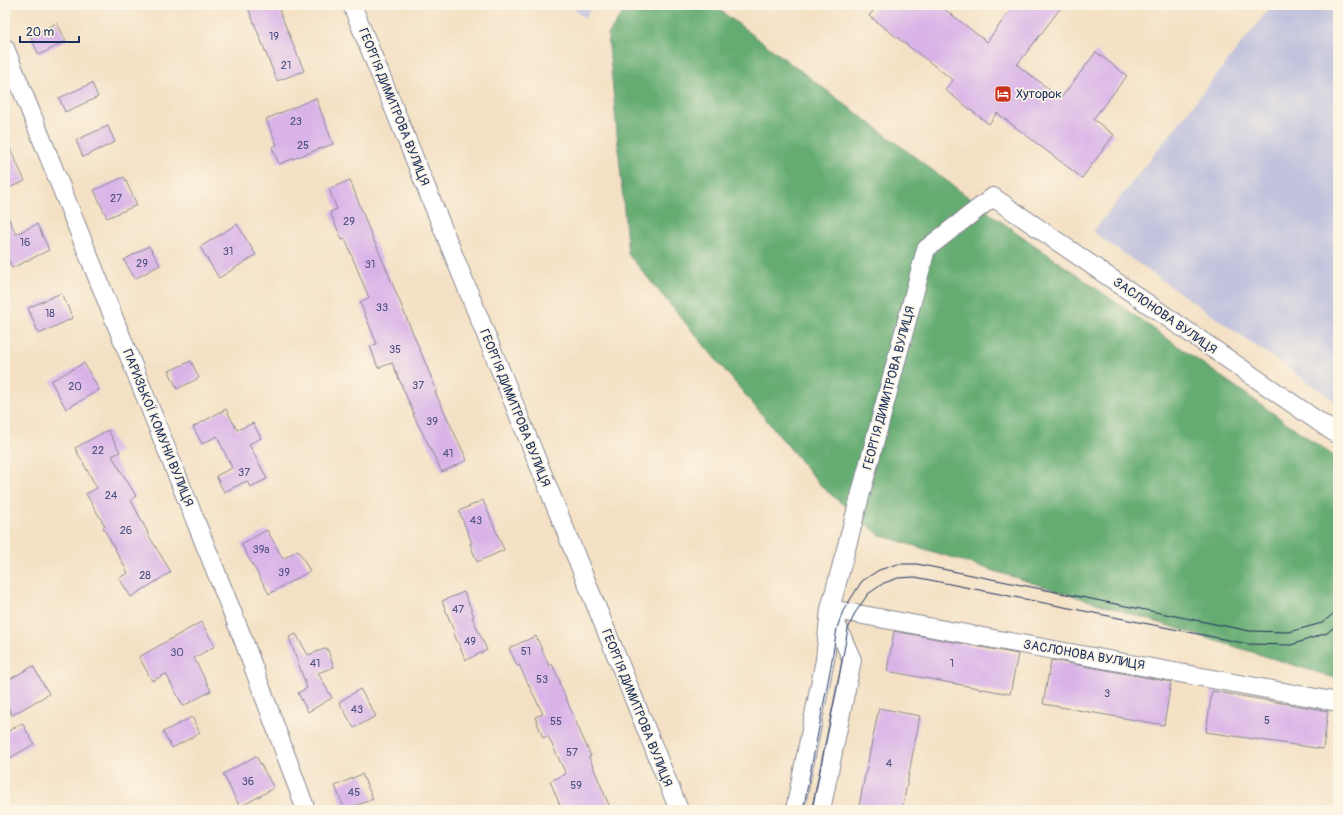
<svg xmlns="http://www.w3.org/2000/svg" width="1343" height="815" viewBox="0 0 1343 815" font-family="Pangolin,sans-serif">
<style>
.industrial{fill:#c1c2dd}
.forest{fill:#65ac72;stroke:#406e68}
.building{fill:#d9b3e8}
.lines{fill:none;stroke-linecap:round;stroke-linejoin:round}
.minor-casing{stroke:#888892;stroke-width:20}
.minor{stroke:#fff;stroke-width:18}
.tram{stroke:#1b2f5e;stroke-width:1}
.labels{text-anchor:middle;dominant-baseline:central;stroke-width:3.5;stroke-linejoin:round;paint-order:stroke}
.number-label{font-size:11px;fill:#4a5080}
.poi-label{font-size:13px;fill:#1b2f5e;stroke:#fcf5e5;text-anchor:start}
.street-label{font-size:13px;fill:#1b2f5e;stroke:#fcf5e5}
</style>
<rect width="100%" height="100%" fill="#fcf5e5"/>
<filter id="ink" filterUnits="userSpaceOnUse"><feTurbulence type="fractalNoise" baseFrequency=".025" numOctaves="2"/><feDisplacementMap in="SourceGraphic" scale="8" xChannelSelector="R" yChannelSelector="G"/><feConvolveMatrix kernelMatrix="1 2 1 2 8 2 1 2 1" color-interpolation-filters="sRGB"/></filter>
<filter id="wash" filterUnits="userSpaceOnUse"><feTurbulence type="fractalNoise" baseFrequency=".012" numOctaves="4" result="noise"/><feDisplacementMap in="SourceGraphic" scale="16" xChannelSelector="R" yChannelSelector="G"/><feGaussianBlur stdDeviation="0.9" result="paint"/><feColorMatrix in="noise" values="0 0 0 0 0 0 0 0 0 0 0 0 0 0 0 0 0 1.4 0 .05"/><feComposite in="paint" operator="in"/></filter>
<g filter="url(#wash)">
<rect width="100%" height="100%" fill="#f4e1c5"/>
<path class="industrial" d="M 570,5 L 593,5 L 585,19 Z
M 1272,5 L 1338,5 L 1338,403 L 1093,232 Z"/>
<path class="forest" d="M 628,5 L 713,5 L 992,215 L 1338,459 L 1338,679 L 880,535 L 823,488 L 628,254 L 608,35 Z"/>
<g id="blocks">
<path class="building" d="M 247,5 L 277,5 L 304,71 L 277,81 Z
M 878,5 L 939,5 L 987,42 L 1014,5 L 1063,5 L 1017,65 L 1061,98 L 1096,52 L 1127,76 L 1093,119 L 1114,135 L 1082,178 L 997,113 L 989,124 L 945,90 L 953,80 L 869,16 Z
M 57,23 L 66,41 L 39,55 L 30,36 Z
M 92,83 L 98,97 L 65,112 L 59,98 Z
M 316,98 L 333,144 L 279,164 L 272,147 L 277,145 L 266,119 Z
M 108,126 L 115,142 L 83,157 L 76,140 Z
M 5,138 L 25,181 L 5,190 Z
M 124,177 L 137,205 L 107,218 L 94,190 Z
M 350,180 L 374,242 L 375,242 L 437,391 L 435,392 L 467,460 L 442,472 L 413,414 L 414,414 L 392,363 L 378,368 L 370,346 L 377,344 L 360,302 L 369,298 L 345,239 L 342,240 L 330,212 L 337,209 L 329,189 Z
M 5,211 L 16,234 L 37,224 L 49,250 L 12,268 L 5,252 Z
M 237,224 L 256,255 L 219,278 L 200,247 Z
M 149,246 L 160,265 L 135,279 L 124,260 Z
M 61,293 L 73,318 L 39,334 L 28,308 Z
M 191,361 L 199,378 L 177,389 L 169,371 Z
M 84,363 L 99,390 L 66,409 L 51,381 Z
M 226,409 L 237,430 L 253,423 L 261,438 L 249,444 L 267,479 L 250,487 L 247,481 L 224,492 L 216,476 L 232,468 L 217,436 L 202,444 L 193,427 Z
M 108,430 L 120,452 L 112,456 L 136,496 L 131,500 L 148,533 L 147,533 L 171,572 L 131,597 L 119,578 L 128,573 L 103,527 L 105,526 L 86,494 L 97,488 L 75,448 Z
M 483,500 L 504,550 L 477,562 L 470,544 L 472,543 L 459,511 Z
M 267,530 L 283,559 L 298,550 L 310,571 L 269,594 L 241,544 Z
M 464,592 L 474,616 L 472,617 L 487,650 L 466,660 L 453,632 L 454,631 L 442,601 Z
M 201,622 L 215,646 L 194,658 L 211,691 L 183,706 L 166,674 L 152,681 L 139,657 Z
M 894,631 L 1018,654 L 1010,694 L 887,671 Z
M 296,634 L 308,655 L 327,648 L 334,667 L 318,673 L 332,698 L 308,712 L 298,693 L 307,688 L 289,637 Z
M 536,636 L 549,666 L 552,664 L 560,682 L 559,682 L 582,736 L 591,756 L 589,757 L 611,810 L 562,810 L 550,781 L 566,774 L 548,736 L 543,738 L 535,717 L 543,714 L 519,665 L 517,666 L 509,648 Z
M 1051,660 L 1171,682 L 1164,725 L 1043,704 Z
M 33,666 L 49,694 L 12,715 L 5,702 L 5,682 Z
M 360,689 L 376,716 L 354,728 L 339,702 Z
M 1212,691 L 1328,711 L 1323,749 L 1206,732 Z
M 879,708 L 920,716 L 902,810 L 858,810 Z
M 192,717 L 200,733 L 172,748 L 163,732 Z
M 22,723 L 34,744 L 5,761 L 5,733 Z
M 256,756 L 274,788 L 240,807 L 223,774 Z
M 362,774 L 373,799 L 345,810 L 335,786 Z"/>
</g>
</g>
<g filter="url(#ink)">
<use href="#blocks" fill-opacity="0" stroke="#888892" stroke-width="1"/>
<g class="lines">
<g class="minor-casing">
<path id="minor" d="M 352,5 L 679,810
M 5,48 L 243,639 L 306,810
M 830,609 L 1338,702
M 795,810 L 825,660 L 830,609 L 926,249 L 993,197 L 1338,435
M 821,810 L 852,660 L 831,612"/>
</g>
<use href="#minor" class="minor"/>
<path class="tram" d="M 803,810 L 831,666 L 837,628 L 843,611 L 862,581 L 879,570 L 898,564 L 917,564 L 1250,631 L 1289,632 L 1322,623 L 1338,610
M 812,810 L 837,688 L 848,629 L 855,613 L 868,594 L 884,583 L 898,578 L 915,577 L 1248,644 L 1291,645 L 1327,633 L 1338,624"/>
</g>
</g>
<defs>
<g id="hotel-square" transform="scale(0.9)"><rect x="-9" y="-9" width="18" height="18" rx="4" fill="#c8321e" stroke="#fcf5e5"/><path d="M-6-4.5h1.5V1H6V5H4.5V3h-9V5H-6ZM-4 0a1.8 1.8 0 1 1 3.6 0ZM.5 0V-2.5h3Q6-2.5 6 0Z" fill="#fff"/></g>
</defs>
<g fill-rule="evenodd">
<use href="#hotel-square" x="1003" y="94"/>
</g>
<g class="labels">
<g class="number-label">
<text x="274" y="36">19</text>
<text x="286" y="65">21</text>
<text x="296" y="121">23</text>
<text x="303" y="145">25</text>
<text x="116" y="198">27</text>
<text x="349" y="221">29</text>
<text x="25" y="242">16</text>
<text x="228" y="251">31</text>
<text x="142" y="263">29</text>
<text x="370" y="264">31</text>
<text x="382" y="307">33</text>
<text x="50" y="313">18</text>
<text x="395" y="349">35</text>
<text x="418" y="385">37</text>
<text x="75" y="386">20</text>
<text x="432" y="421">39</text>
<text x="98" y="450">22</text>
<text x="448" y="453">41</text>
<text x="244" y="472">37</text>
<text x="111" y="495">24</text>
<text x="476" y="520">43</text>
<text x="126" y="530">26</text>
<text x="261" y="549">39а</text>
<text x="284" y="572">39</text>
<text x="145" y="575">28</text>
<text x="458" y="609">47</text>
<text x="470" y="641">49</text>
<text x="526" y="651">51</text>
<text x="177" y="652">30</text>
<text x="315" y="663">41</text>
<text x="952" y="663">1</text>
<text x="542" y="679">53</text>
<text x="1107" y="693">3</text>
<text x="357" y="709">43</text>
<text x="1267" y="720">5</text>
<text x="556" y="721">55</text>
<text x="572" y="752">57</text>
<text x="889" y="763">4</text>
<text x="248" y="781">36</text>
<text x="576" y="785">59</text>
<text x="354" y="792">45</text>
</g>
<g class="poi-label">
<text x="1016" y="94">Хуторок</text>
</g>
<g class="street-label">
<text transform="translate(394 107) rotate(68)">ГЕОРГІЯ ДИМИТРОВА ВУЛИЦЯ</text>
<text transform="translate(1165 316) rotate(35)">ЗАСЛОНОВА ВУЛИЦЯ</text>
<text transform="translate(889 388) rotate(-75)">ГЕОРГІЯ ДИМИТРОВА ВУЛИЦЯ</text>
<text transform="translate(515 408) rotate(68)">ГЕОРГІЯ ДИМИТРОВА ВУЛИЦЯ</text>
<text transform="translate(158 428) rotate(68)">ПАРИЗЬКОЇ КОМУНИ ВУЛИЦЯ</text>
<text transform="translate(1084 655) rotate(10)">ЗАСЛОНОВА ВУЛИЦЯ</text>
<text transform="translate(637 708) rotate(68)">ГЕОРГІЯ ДИМИТРОВА ВУЛИЦЯ</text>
</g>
</g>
<rect width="1343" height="815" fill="none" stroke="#fcf5e5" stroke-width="20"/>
<path d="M20 36v6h59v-6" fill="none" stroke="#1b2f5e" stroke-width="2"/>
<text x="26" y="36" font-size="12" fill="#1b2f5e" stroke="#fcf5e5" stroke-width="3" paint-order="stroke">20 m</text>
</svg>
